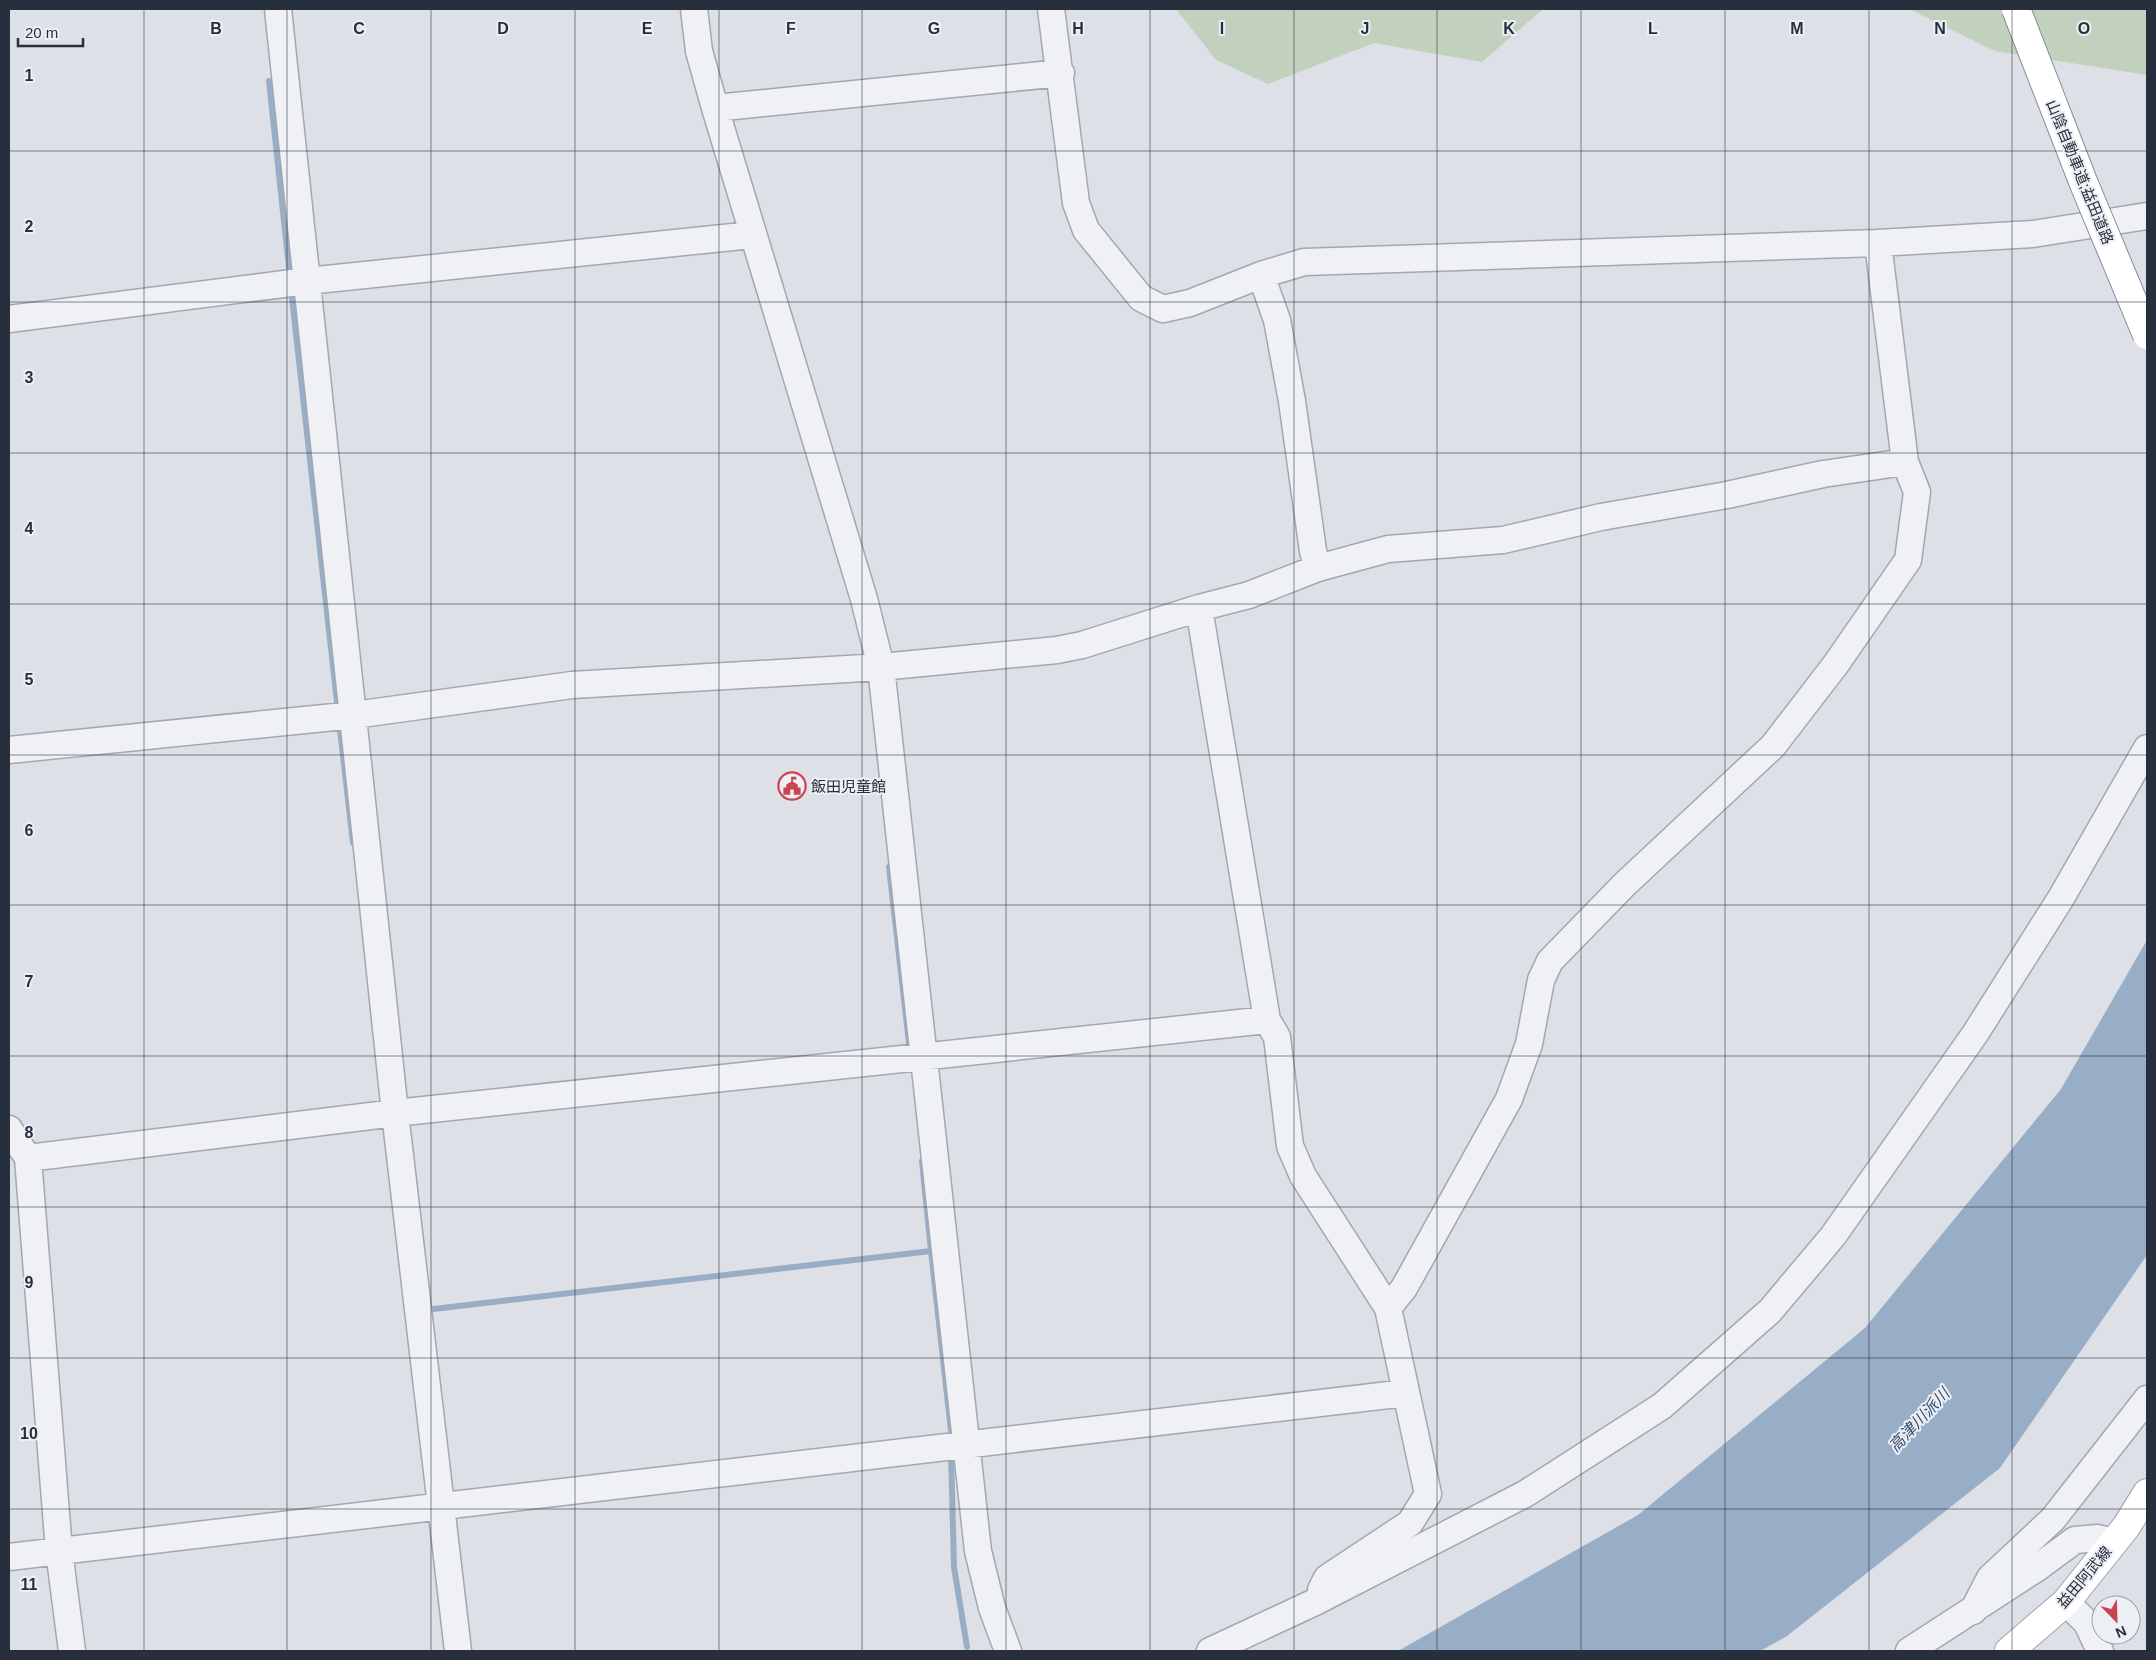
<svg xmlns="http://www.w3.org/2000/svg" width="2156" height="1660" viewBox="0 0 2156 1660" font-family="Arial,'Noto Sans JP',sans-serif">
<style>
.green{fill:#c2d0be}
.water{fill:#98adc6}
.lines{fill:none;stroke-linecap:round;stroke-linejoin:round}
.stream{stroke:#98adc6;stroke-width:6}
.minor-casing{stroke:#a3a7b0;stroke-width:29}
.major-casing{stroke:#9ca4b2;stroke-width:30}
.minor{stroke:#eff1f5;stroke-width:26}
.major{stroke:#fff;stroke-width:28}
.highway-bridge-casing{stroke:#858d9c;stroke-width:30;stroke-linecap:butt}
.highway-bridge{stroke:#fff;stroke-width:28}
.grid{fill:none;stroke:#272e3c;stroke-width:1;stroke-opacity:0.55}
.labels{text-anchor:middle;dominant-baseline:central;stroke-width:4;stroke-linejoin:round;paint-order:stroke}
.street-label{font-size:15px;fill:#272e3c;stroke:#eceff4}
.poi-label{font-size:15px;fill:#272e3c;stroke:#eceff4;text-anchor:start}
.water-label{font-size:16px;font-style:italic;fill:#324b6f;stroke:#eceff4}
.grid-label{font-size:16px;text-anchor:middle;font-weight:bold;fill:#272e3c;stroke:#eceff4;stroke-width:4;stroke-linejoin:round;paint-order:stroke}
</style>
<rect width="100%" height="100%" fill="#dde0e6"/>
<path class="green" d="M 1176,9 L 1543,9 L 1482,62 L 1374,43 L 1268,84 L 1216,60 Z
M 1909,9 L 2147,9 L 2147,75 L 1995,51 Z"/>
<path class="water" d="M 2147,940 L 2147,1255 L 2000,1468 L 1787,1636 L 1760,1651 L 1398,1651 L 1638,1515 L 1865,1328 L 2061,1089 Z"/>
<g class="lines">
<path class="stream" d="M 269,81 L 290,277
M 291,289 L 338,711
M 339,721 L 353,843
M 889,867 L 910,1052
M 922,1161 L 931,1251
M 425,1310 L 931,1251 L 952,1440
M 951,1452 L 954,1567 L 967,1647"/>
<g class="minor-casing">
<path id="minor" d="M 278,9 L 395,1113 L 458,1651
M 694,9 L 699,51 L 715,108 L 864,599 L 881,667 L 978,1551 L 992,1608 L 1008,1651
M 1051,9 L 1076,203 L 1086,230 L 1141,298 L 1163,309 L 1190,303 L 1261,275 L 1304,262 L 1878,243
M 715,108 L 1061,73
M 1261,275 L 1277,320 L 1292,401 L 1313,551 L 1318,568
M 9,319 L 307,281 L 752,235
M 1199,608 L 1267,1020 L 1277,1037 L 1290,1146 L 1303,1176 L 1388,1308 L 1428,1494 L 1410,1523 L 1327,1578 L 1321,1590
M 9,750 L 354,715 L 572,685 L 881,667 L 1057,650 L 1082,645 L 1199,608 L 1249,595 L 1318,568 L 1388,549 L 1503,540 L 1601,517 L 1727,495 L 1823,474 L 1905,462
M 9,1129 L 28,1158 L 59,1551 L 72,1651
M 28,1158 L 395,1113 L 1267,1020
M 1388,1308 L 1404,1288 L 1509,1099 L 1529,1044 L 1541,980 L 1550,961 L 1625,884 L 1773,746 L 1836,664 L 1908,560 L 1917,492 L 1905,462 L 1878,243 L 2033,234 L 2147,216
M 9,1557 L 1406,1393
M 2066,1602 L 2087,1623 L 2100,1651
M 1973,1611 L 1990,1578 L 2053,1519 L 2147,1399
M 1210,1651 L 1315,1602 L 1525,1494 L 1662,1406 L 1770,1311 L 1833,1236 L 1975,1034 L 2061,898 L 2147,748
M 1909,1651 L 2037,1568 L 2075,1540 L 2098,1538 L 2114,1542"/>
</g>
<g class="major-casing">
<path id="major" d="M 2009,1651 L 2066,1602 L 2126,1527 L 2147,1493"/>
</g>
<use href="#minor" class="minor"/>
<use href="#major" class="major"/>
<g class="highway-bridge-casing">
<path id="highway-bridge" d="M 2016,9 L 2084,184 L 2147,335"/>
</g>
<use href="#highway-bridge" class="highway-bridge"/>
</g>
<path class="grid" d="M 144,9 L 144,1651M 287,9 L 287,1651M 431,9 L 431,1651M 575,9 L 575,1651M 719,9 L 719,1651M 862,9 L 862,1651M 1006,9 L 1006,1651M 1150,9 L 1150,1651M 1294,9 L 1294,1651M 1437,9 L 1437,1651M 1581,9 L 1581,1651M 1725,9 L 1725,1651M 1869,9 L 1869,1651M 2012,9 L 2012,1651M 9,151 L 2147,151M 9,302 L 2147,302M 9,453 L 2147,453M 9,604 L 2147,604M 9,755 L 2147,755M 9,905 L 2147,905M 9,1056 L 2147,1056M 9,1207 L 2147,1207M 9,1358 L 2147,1358M 9,1509 L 2147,1509"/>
<defs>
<g id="civic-ring" transform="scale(1.4375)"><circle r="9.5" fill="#eceff4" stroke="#ca4353" stroke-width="1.5"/><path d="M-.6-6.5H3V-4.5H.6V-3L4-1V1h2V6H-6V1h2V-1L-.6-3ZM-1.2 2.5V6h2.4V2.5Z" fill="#ca4353"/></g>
</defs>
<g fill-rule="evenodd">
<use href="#civic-ring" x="792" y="786"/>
</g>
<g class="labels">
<g class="street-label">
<text transform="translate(2080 172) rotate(68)">山陰自動車道;益田道路</text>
<text transform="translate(2084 1577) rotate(-50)">益田阿武線</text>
</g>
<g class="poi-label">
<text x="811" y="786">飯田児童館</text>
</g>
<g class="water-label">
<text transform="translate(1919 1420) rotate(-47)">高津川派川</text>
</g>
</g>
<g class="grid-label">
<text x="216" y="34">B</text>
<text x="359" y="34">C</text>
<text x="503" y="34">D</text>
<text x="647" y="34">E</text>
<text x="791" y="34">F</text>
<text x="934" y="34">G</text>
<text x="1078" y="34">H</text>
<text x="1222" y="34">I</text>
<text x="1365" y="34">J</text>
<text x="1509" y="34">K</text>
<text x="1653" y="34">L</text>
<text x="1797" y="34">M</text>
<text x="1940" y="34">N</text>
<text x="2084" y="34">O</text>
<text x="29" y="81">1</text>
<text x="29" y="232">2</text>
<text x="29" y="383">3</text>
<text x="29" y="534">4</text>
<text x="29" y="685">5</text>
<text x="29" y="836">6</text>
<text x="29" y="987">7</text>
<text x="29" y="1138">8</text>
<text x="29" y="1288">9</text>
<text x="29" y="1439">10</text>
<text x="29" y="1590">11</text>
</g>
<rect width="2156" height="1660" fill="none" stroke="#272e3c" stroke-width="20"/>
<g transform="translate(2116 1620) rotate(157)"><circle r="24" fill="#eceff4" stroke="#9da2aa"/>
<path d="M0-4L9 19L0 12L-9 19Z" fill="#ca4353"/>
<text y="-8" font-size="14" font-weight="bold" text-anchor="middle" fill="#272e3c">N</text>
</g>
<path d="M18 38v8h65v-8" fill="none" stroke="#272e3c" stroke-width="2.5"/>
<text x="25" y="38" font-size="15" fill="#272e3c" stroke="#eceff4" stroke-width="4" paint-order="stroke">20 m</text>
</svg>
